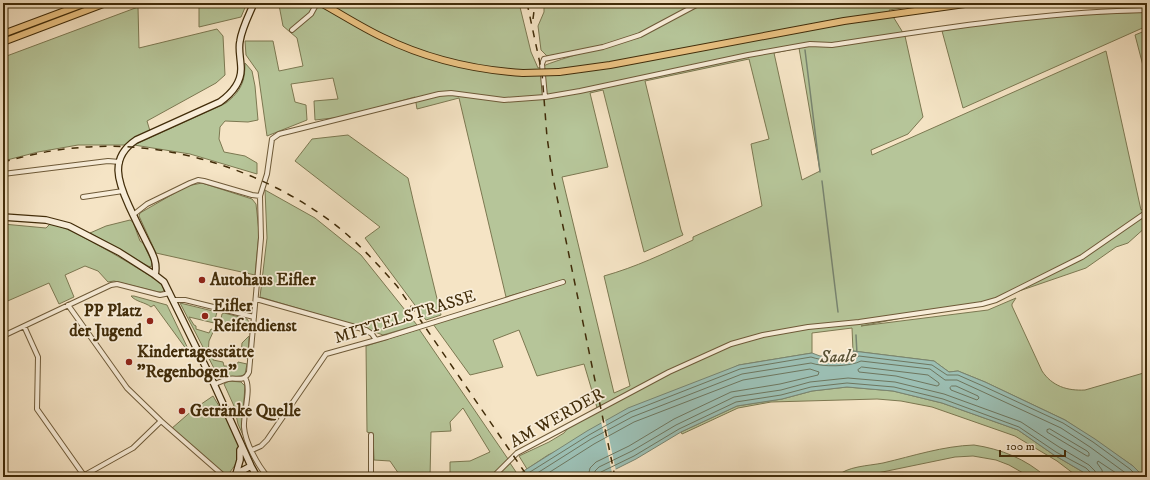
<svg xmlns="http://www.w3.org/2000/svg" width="1150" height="480" viewBox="0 0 1150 480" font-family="'IM FELL DW Pica',serif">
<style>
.green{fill:#b6c599;stroke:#7c7851;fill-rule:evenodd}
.water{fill:#9cbfb4;stroke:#788470}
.pier{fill:#f5e4c5}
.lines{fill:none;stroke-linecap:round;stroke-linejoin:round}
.shore{stroke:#6e765e;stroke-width:1}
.stream{stroke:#788470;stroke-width:1.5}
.street-casing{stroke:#6e5a38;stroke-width:6}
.secondary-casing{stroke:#412c09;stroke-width:8}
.primary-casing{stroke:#412c09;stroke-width:8}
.street{stroke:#f8edd9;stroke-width:4}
.secondary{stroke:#f8edd9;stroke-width:5.5}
.primary{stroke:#eac282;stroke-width:6}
.rail{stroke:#412c09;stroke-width:1.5;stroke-dasharray:7 7;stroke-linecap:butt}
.primary-bridge-casing{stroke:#412c09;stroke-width:8;stroke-linecap:butt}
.primary-bridge{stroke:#eac282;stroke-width:6}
.poi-dot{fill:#8f2418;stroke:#f8edd9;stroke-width:1.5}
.labels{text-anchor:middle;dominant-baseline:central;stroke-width:3.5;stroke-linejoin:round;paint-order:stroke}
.poi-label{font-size:17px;font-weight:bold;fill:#412c09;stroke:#f8edd9;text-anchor:start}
.street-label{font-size:17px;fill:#412c09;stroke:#f8edd9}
.water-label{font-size:18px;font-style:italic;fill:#585134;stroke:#f8edd9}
</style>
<rect width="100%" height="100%" fill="#f5e4c5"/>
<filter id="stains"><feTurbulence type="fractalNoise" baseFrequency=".005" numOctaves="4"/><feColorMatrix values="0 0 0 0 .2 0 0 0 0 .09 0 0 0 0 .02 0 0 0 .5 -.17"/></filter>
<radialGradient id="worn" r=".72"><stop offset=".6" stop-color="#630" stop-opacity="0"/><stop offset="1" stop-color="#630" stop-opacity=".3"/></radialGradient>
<path class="green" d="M 199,3 L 247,3 L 241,17 L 199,27 Z
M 275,3 L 519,3 L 531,52 L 538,68 C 569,55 603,48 635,38 L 638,38 L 702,3 L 934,3 L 889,10 L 905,36 L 923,117 L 908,134 L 871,150 L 872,155 L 1106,51 L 1141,210 L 1147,206 L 1147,226 L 1128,243 L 1116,247 L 1086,268 L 993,300 L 861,326 L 988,310 L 1016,298 L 1012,304 L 1012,306 L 1042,371 C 1052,386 1067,391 1085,390 L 1147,372 L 1147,477 L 1144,477 L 1133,466 L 1065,420 L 985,382 L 958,371 L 949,372 L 934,361 L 853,351 L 852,328 L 812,333 L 812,353 L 739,365 L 548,455 L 527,469 L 519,456 L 549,442 L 564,433 L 568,428 L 598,411 L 584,364 L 537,376 L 519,330 L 493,340 L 503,367 L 470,375 L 433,324 L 562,284 L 561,281 L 506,297 L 459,98 L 417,109 L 415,97 L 342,117 L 315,120 L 314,101 L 338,99 L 333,78 L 291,84 L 295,102 L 306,105 L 307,120 L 267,136 L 258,72 L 246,55 L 245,41 L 273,41 L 279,71 L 303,66 L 297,38 L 283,26 L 279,5 ZM 799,48 L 820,171 L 802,180 L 774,53 ZM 749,59 L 769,139 L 751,144 L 762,206 L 693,237 L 693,240 C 663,254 636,267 604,276 L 630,386 L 614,393 L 562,177 L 608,167 L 590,93 L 603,90 L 644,252 L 683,235 L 681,230 L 645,81 Z
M 544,3 L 697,3 C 678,13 659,24 639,33 C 610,45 578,51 547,56 L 541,50 L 538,26 L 544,12 Z
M 138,7 L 139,48 L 217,29 L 223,36 L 225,75 L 216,83 L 147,121 L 150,131 L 134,138 L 125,145 L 78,145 L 38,152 L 3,161 L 3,51 L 4,57 Z
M 1147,12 L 1147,26 L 963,108 L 942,31 C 985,24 1030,16 1073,15 C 1098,14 1122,13 1147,12 Z
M 1147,30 L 1147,81 L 1135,35 Z
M 245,63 L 252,71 L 255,86 L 258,120 L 248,122 L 225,121 L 220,127 L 219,139 L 224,152 L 245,156 L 257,163 L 257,174 L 190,154 L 134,145 L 226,103 C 241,91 245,82 245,63 Z
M 348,135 L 408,178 L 414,204 L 441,315 L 426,320 L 365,238 L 380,227 L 295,161 L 312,139 Z
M 202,183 L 252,199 L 256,204 L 259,232 L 255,275 L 156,253 L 139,216 L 140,213 L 187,186 Z
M 265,190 L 315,218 L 361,255 L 417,325 L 383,335 L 361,327 L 260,297 L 267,238 Z
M 130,220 L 133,222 L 140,241 L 143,243 L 152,262 L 151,267 L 148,266 L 90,233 L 106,226 Z
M 3,224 L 46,228 L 50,224 C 66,227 79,235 94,243 C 117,255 139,269 161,283 L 164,290 L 162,292 L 158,292 L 114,281 L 108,282 L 98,271 L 85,266 L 65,275 L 74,297 L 59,304 L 49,283 L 3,303 Z
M 131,296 L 134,296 L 167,305 L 192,357 L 154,305 L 151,307 C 145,302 136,302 131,296 Z
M 180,303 L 217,312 L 214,323 L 189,317 L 194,325 L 196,326 L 196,329 L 209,333 L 211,329 L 214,330 L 209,341 L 208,354 L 213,357 L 213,360 L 223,362 L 224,366 L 237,366 L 238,362 L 247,364 L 245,374 C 240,378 228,376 221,378 L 217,374 Z
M 224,313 L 247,319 L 251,325 L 250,330 L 247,331 L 244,329 L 235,327 L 233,325 L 224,324 L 223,328 C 219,325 221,319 222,314 Z
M 419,329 L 508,459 L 490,477 L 450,477 L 450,462 L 470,461 L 490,452 L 463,408 L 450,422 L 451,431 L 431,432 L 430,477 L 401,477 L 390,461 L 374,460 L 373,434 L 367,432 L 366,346 Z
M 249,336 L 248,356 L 247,358 L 239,357 L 238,355 L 241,355 L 242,343 Z
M 229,381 L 241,382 L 245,386 L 242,426 L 243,435 L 238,424 L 234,406 L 224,384 Z
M 847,387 L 893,391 L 942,403 L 1018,430 L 1054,455 L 1083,472 L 1089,477 L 1078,477 L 1057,461 L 1015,436 L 932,407 L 901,401 L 877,399 L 771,402 L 738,408 L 682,434 L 681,432 L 737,406 L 782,399 L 812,391 Z
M 213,396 C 221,410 241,438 239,454 C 238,463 232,469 227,476 L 171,429 L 194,409 Z
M 974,445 C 1001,449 1026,459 1046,477 L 1030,477 L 1009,465 L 996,460 L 973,456 L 955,457 L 858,477 L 836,477 C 847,466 868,466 883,463 C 913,456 943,446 974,445 Z
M 510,463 L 518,475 L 514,477 L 496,477 Z"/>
<path class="water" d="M 853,351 L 934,361 L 949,372 L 958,371 L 985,382 L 1065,420 L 1095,439 L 1133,466 L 1144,477 L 1089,477 L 1083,472 L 1054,455 L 1018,430 L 942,403 L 893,391 L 847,387 L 812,391 L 782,399 L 737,406 L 681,432 L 636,459 L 600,477 L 514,477 L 587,431 L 628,408 L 739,365 L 812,353 L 820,356 L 853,355 Z"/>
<path class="pier" d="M 605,419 L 616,471 L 612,473 L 601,421 Z"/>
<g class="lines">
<path class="shore" d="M 862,367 L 928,375 L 939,383 L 939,385 L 937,386 L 896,376 L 859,372 L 858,370 Z
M 952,386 L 956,386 L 978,396 L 979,398 L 977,400 L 951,390 L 950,388 Z
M 1050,429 L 1087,451 L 1089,453 L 1089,456 L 1087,456 L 1047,432 L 1047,430 Z
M 522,477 L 589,435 L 630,412 L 740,369 L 811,357 C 822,361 850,363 859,356 L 932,365 L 947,375 L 958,375 L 983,386 L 1063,423 L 1093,442 L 1130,469 L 1138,477
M 531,477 L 591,439 L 632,417 L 742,374 L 811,363 C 822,367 850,367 861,361 L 930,369 L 945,380 L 957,380 L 981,391 L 1061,428 L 1090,447 L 1131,477
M 542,477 L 594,444 L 634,422 L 743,380 L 810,369 L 819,372 L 818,375 L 780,384 L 731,392 L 674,419 L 629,446 L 596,462 L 590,468 L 588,477
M 594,477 L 595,471 L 599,467 L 632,451 L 676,425 L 734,397 L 781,390 L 810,382 L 848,378 L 895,382 L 944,394 L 1021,422 L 1059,447 L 1089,465 L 1095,471 L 1097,477
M 599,477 L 601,472 L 634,456 L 679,429 L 736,402 L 781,395 L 811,387 L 847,383 L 894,387 L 943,399 L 1019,427 L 1056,452 L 1086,468 L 1091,473 L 1092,477
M 1103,477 L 1102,470 L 1097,463 L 1098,461 L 1122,477"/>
<path class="stream" d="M 805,50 L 820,172
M 822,181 L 838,312
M 856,335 L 857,354"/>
<g class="street-casing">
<path id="street" d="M 292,30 L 311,14 L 317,3
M 545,97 L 542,64 L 544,59 L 603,47 L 640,35 L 700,3
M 3,174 L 108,161 L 120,162
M 83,197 L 123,191
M 133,215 L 147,204 L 190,183 L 198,180 L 204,181 L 252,195 L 260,196
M 256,299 L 366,330 L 372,334 L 376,340
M 174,300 L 185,300 L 254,317
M 68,305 L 127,388 L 161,421 L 225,477
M 24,326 L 38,357 L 37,409 L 85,477
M 3,336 L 111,285 L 117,284 L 160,295 L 170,293
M 245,378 C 252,387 243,415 244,427 C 245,442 258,466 268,477
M 214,384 C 219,383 223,380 228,379 C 236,377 244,383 249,372 L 261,238 L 260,196 L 267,174 L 272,139 L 279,134 L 439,94 L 451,93 L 504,100 L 545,97 L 580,91 L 748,55 L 810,44 L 832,45 C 936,29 1041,12 1147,10
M 371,435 L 371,477
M 252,450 L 261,446 L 267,440 L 326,354 L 387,337 L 563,282
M 83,476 L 133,448 L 161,421
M 493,477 L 517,453 L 669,372 L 731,344 L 763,335 L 808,327 L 859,322 L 982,304 L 996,300 L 1082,257 L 1147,212"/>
</g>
<g class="secondary-casing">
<path id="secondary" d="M 3,217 L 46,220 L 69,226 L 119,252 L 155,275 L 164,282 L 214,384 L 251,466 L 257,477
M 155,275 C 158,262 152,253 147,243 C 141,231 135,219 129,206 C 118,182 109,158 136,140 L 220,102 C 231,94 241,83 241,69 C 241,59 238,50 240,41 C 242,28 249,15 254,3
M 236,474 L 240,460 L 240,450 L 242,447
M 232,477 L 236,474 L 251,466"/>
</g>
<g class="primary-casing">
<path id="primary" d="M 321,3 C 341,14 361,27 382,37 C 427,59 474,70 523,73
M 3,34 L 86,3
M 3,42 L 106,3
M 559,72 L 610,65 L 844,21 L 972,3"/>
</g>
<use href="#street" class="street"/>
<use href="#secondary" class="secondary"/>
<use href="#primary" class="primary"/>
<path class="rail" d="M 527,3 L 542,73 L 547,137 L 553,178 L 615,477
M 533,19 L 535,3
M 3,162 C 26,156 50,150 75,148 C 161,139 251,166 322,215 C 350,234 374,260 397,286 L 528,477"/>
<g class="primary-bridge-casing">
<path id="primary-bridge" d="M 523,73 L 559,72"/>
</g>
<use href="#primary-bridge" class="primary-bridge"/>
</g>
<g class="poi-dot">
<circle cx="202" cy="280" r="4"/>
<circle cx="205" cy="316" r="4"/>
<circle cx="150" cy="321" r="4"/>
<circle cx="129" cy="362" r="4"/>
<circle cx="182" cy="411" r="4"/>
</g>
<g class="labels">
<g class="poi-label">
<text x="210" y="280">Autohaus Eifler</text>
<text x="213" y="306">Eifler<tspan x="213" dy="20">Reifendienst</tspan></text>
<text x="142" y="311" text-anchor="end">PP Platz<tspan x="142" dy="20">der Jugend</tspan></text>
<text x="137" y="352">Kindertagesstätte<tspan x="137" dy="20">"Regenbogen"</tspan></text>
<text x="190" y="411">Getränke Quelle</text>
</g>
<g class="street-label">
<text transform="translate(405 317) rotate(-17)">MITTELSTRASSE</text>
<text transform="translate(557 418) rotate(-29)">AM WERDER</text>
</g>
<g class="water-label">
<text transform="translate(838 357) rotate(-2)">Saale</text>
</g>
</g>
<rect width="1150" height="480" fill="none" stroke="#f5e4c5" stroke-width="16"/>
<rect x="4" y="4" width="1142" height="472" fill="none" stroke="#412c09" stroke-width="2"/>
<rect x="8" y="8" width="1134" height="464" fill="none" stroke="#412c09"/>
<path d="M1000 450v6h65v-6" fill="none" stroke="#412c09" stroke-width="2"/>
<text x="1006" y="450" font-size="12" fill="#412c09" stroke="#f8edd9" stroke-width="3" paint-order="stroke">100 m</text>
<rect width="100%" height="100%" filter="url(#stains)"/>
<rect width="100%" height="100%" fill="url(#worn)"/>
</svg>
